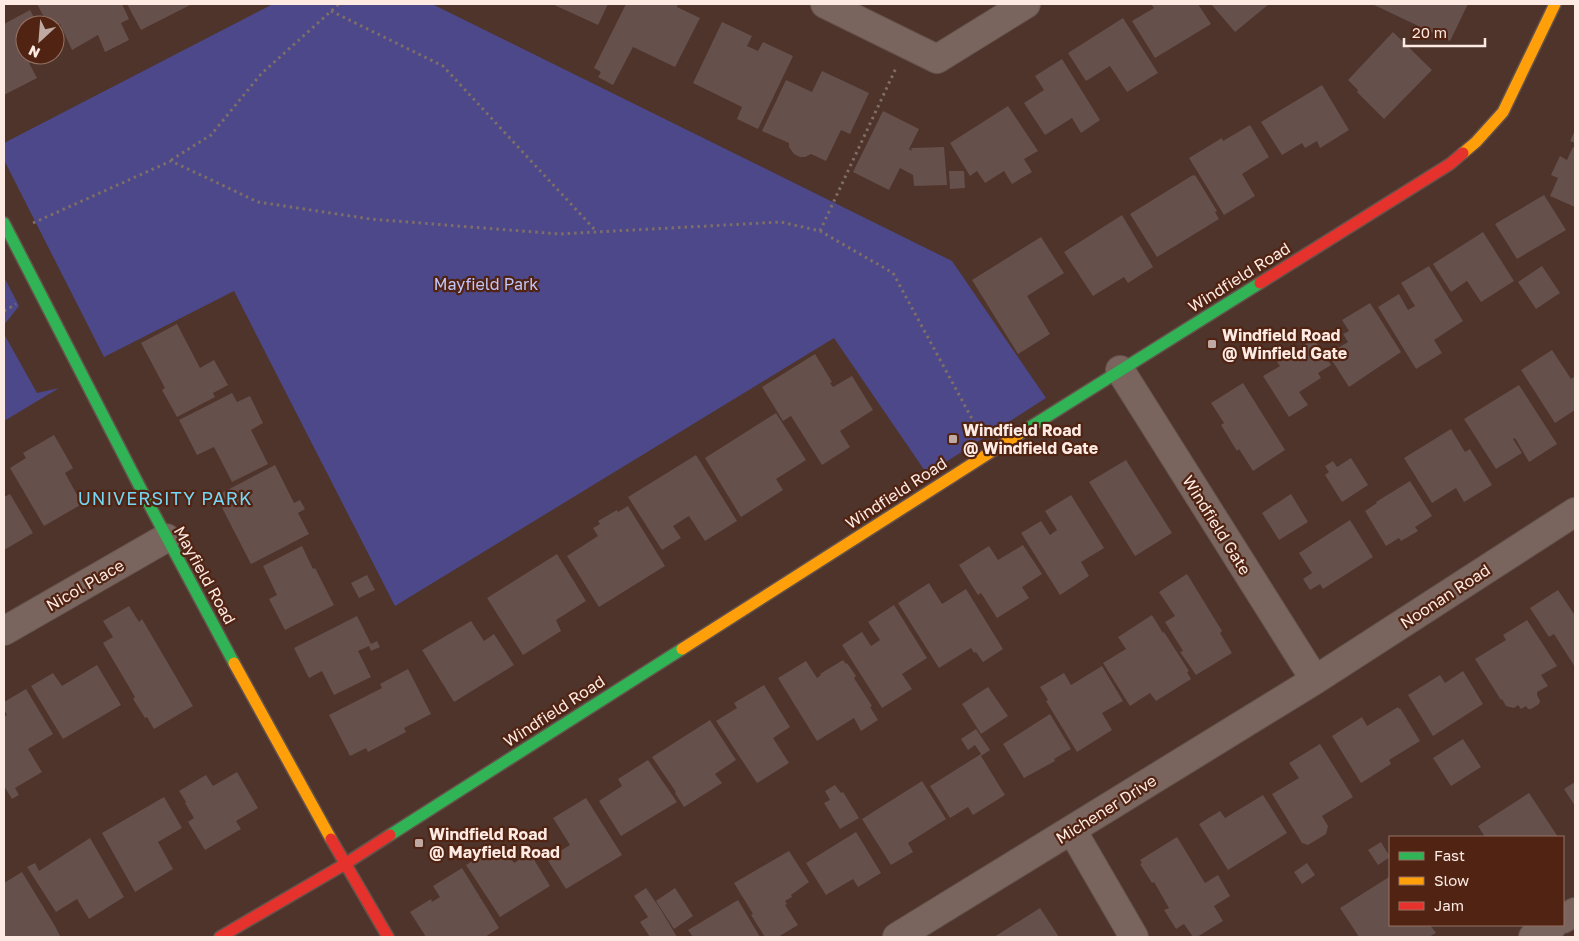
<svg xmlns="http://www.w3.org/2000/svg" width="1579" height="941" viewBox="0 0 1579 941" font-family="'Golos Text',sans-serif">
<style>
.green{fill:#4c488a}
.building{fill:#66504c}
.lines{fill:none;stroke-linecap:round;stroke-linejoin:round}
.street-casing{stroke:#65524b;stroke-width:30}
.fast-casing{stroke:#65524b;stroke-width:14}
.slow-casing{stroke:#65524b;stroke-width:14}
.jam-casing{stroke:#65524b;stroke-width:14}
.path{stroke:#7f6e67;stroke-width:3;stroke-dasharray:2.5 4;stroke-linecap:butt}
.street{stroke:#79655e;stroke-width:28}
.fast{stroke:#30b455;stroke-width:11}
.slow{stroke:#ff9f0a;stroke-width:11}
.jam{stroke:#e5322d;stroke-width:11}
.poi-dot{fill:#bfaaa3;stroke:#512312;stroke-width:2}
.labels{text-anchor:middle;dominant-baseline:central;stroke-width:4.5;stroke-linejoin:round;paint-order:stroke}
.street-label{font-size:16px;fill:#fceae3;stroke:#512312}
.park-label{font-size:16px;fill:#c1c5fb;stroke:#512312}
.poi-label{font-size:16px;font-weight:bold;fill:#fceae3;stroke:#512312;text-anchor:start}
.neighbourhood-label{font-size:18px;letter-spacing:1px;fill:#76d6f5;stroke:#512312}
</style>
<rect width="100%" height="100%" fill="#4e342b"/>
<path class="green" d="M 273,4 L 432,4 L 952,261 L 1046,398 L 927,474 L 834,338 L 395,606 L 234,291 L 104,357 L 4,160 L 4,143 Z
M 4,277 L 19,306 L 4,325 Z
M 4,334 L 37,393 L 59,388 L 4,421 Z"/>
<path class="building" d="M 37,4 L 122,4 L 129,19 L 121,23 L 129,40 L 105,52 L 98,35 L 72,50 L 60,24 L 55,27 L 55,25 L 48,25 Z
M 127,4 L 192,4 L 141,30 Z
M 552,4 L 608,4 L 598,25 Z
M 626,4 L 678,4 L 677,7 L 700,18 L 675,67 L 633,47 L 613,85 L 598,77 L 601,72 L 594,68 Z
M 1151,4 L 1198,4 L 1211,24 L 1155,58 L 1132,21 L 1154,8 Z
M 1211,4 L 1269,4 L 1235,32 Z
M 1372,4 L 1468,4 L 1450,41 Z
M 30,10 L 38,25 L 25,25 L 25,55 L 53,55 L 35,64 L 33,61 L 29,63 L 37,78 L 4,95 L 4,24 Z
M 1123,18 L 1158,73 L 1127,92 L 1110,66 L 1086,81 L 1068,53 Z
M 722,22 L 752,36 L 747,46 L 758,51 L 763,42 L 793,56 L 758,129 L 737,119 L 742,107 L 693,83 Z
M 1393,32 L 1432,70 L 1384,119 L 1357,92 L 1358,90 L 1348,80 Z
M 1062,59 L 1100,120 L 1081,133 L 1072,118 L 1045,135 L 1024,103 L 1044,90 L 1035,76 Z
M 822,71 L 869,93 L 850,134 L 841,130 L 826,161 L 811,154 L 805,157 L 800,157 L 794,154 L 789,147 L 789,143 L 762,131 L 786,80 L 812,92 Z
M 1322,85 L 1349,130 L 1320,148 L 1317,141 L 1305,148 L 1302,143 L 1282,155 L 1261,122 Z
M 1008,106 L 1038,151 L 1024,159 L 1032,172 L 1012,184 L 1004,171 L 985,183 L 977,171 L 970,176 L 950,143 Z
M 883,111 L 919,129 L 909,149 L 912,151 L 911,148 L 944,147 L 947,185 L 914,186 L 913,175 L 900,168 L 889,190 L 853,172 Z
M 1250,125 L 1269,157 L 1242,174 L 1255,196 L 1224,215 L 1189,158 L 1222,138 L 1223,141 Z
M 1575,130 L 1575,143 L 1570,141 Z
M 1573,147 L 1575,148 L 1575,207 L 1550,196 L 1558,178 L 1551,175 L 1560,156 L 1567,160 Z
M 949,171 L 964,171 L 965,188 L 950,189 Z
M 1193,175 L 1193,176 L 1195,175 L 1217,211 L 1215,212 L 1219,219 L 1157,257 L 1130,214 Z
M 1544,195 L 1566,230 L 1517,259 L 1495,224 Z
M 1122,215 L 1153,267 L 1128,283 L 1124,277 L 1093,296 L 1064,252 Z
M 1483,232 L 1514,281 L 1481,302 L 1467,281 L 1451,292 L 1433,264 Z
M 1041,237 L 1064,273 L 1027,296 L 1050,334 L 1018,354 L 972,280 Z
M 1429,266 L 1463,321 L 1434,340 L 1442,353 L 1416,369 L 1378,307 L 1399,294 L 1408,310 L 1415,306 L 1401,283 Z
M 1542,266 L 1560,293 L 1536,309 L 1518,282 Z
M 1370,303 L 1401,352 L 1349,387 L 1328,354 L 1348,342 L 1343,334 L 1349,331 L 1342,320 Z
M 177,324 L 200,368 L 214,360 L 228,385 L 213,393 L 215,397 L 177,417 L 162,390 L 165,388 L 141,343 Z
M 1314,339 L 1331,365 L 1318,373 L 1321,378 L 1299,392 L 1308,405 L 1289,417 L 1263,376 L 1280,366 L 1277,362 Z
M 1552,350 L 1571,379 L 1575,376 L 1575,410 L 1555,423 L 1521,370 Z
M 815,354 L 832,382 L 830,383 L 833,387 L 852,376 L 873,410 L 840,431 L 850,447 L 822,465 L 791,416 L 783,421 L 762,387 Z
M 1243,383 L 1285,450 L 1253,471 L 1239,449 L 1237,451 L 1221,425 L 1224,423 L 1211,403 Z
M 1519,385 L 1557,444 L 1529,462 L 1515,438 L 1513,439 L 1522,453 L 1496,469 L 1464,419 Z
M 232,393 L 237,402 L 250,396 L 263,423 L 251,430 L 268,464 L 232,482 L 214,447 L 197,455 L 179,420 Z
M 776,413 L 806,460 L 776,479 L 783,490 L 741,517 L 705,458 Z
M 1451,429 L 1465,452 L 1470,449 L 1492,485 L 1464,502 L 1456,488 L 1432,503 L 1404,458 Z
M 54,435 L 73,468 L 65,473 L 82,504 L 44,526 L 10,468 L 26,458 L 23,453 Z
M 696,455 L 737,521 L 705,541 L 689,516 L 673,526 L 681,538 L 662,550 L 628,497 Z
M 1351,458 L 1368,485 L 1342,502 L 1325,475 L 1329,472 L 1325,466 L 1333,461 L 1337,467 Z
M 1126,460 L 1172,533 L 1135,556 L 1089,482 Z
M 275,465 L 294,503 L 300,500 L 305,509 L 298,513 L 309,534 L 251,564 L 216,496 Z
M 1410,481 L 1432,516 L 1415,527 L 1418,531 L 1401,541 L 1399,538 L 1386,546 L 1365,511 L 1377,503 L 1376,502 Z
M 10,494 L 33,533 L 4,550 L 4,497 Z
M 1291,494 L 1308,522 L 1279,540 L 1262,513 Z
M 1071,495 L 1104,548 L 1081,562 L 1089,576 L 1060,595 L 1021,533 L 1041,521 L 1050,535 L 1057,530 L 1045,511 Z
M 628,506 L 665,566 L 599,607 L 567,556 L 598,536 L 593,528 L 600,524 L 598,521 L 617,510 L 618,512 Z
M 1350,520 L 1373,557 L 1323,589 L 1320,584 L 1310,590 L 1303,579 L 1312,573 L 1299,553 Z
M 1023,545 L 1042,574 L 1022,587 L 1029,598 L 997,618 L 981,593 L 978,595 L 959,565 L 989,546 L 998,560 Z
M 302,546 L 313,569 L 315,568 L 334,605 L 285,630 L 269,599 L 277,595 L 263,566 Z
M 557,554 L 586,601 L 556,620 L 561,631 L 523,655 L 487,598 Z
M 1187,574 L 1222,631 L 1220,633 L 1232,653 L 1196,675 L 1180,652 L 1183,651 L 1165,622 L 1175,616 L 1159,592 Z
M 367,575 L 375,590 L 359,598 L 351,583 Z
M 929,583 L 942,604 L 966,589 L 1003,649 L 983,662 L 976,652 L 974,653 L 971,648 L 939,668 L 898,603 Z
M 1558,590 L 1574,614 L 1575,613 L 1575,667 L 1554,634 L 1549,637 L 1530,608 Z
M 894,605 L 927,658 L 902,674 L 912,689 L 882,708 L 842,645 L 862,632 L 871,646 L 880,640 L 868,622 Z
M 129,606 L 139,622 L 142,619 L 193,706 L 154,729 L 147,717 L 145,718 L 133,699 L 135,697 L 103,643 L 113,637 L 103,621 Z
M 1152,615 L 1163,633 L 1164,632 L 1189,671 L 1187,672 L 1191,679 L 1156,701 L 1150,693 L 1130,706 L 1103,663 L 1126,649 L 1118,637 Z
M 357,616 L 371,644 L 377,641 L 380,647 L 371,651 L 369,646 L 358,651 L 371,677 L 334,695 L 322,671 L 309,678 L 294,648 Z
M 1527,620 L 1557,666 L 1541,675 L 1548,686 L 1537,692 L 1537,695 L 1540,701 L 1539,704 L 1531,709 L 1528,709 L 1526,706 L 1521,709 L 1518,705 L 1514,708 L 1506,706 L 1502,699 L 1501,700 L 1475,659 L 1506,640 L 1503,635 Z
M 471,621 L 484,641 L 494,634 L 514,665 L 454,702 L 422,650 Z
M 843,660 L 846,664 L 847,663 L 856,676 L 854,678 L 872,706 L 870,707 L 878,720 L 861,731 L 854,718 L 817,741 L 778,678 L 806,661 L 817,678 L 821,675 L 820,674 Z
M 97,665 L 121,705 L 63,739 L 31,686 L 53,673 L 62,686 Z
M 1102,666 L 1123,701 L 1102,713 L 1112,730 L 1077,752 L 1046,701 L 1048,700 L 1040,687 L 1064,673 L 1071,685 Z
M 408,669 L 431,714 L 404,728 L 406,732 L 368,752 L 366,748 L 350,756 L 329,715 L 382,688 L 380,684 Z
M 1463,671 L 1483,704 L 1433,736 L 1408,695 L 1440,675 L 1445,683 Z
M 764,685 L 790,727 L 773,738 L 789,763 L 757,783 L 716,721 L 737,708 L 734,703 Z
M 988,687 L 1008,716 L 981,734 L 962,704 Z
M 26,689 L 53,734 L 28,749 L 42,772 L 15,788 L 19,795 L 12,799 L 4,786 L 4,717 L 7,715 L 4,709 L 4,702 Z
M 1398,707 L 1399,709 L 1400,708 L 1420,741 L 1389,760 L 1391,764 L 1361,783 L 1332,736 L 1362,717 L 1367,726 Z
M 1050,714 L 1071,749 L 1054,759 L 1055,761 L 1024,778 L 1003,744 Z
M 710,720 L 736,760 L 715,774 L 722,783 L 684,807 L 675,793 L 676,792 L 652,757 Z
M 976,729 L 990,750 L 981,756 L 1005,795 L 973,815 L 968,807 L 950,818 L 930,786 L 981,754 L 975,745 L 968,750 L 961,739 Z
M 1463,739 L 1481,767 L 1451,786 L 1433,758 Z
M 1320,744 L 1353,797 L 1322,816 L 1328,826 L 1326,834 L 1308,845 L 1302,843 L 1272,794 L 1299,778 L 1289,763 Z
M 648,760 L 677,802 L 621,836 L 599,801 L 622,786 L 618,779 Z
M 237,772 L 258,808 L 236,821 L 241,829 L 205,850 L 188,822 L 194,818 L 185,803 L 186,802 L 179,791 L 206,775 L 213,786 Z
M 922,781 L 946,819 L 908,843 L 913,852 L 891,865 L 862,819 Z
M 1575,782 L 1575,806 L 1564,789 Z
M 835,785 L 841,793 L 843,792 L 859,818 L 840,829 L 824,803 L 830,800 L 825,791 Z
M 1529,793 L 1558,837 L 1485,837 L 1478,826 Z
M 1263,795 L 1287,833 L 1228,870 L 1199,824 L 1220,811 L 1225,818 Z
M 164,797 L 182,828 L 158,842 L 173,869 L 135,892 L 102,833 Z
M 586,798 L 622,855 L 566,889 L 547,859 L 570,845 L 553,818 Z
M 856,832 L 881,873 L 858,887 L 853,879 L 826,895 L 806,863 Z
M 1177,837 L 1205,883 L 1218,875 L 1230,896 L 1214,906 L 1223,921 L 1197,937 L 1193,937 L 1184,924 L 1176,929 L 1164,910 L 1169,908 L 1154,882 L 1152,883 L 1140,864 L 1142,863 L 1140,860 Z
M 90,838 L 124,897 L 89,919 L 77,899 L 56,912 L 27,867 L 35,863 L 39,871 Z
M 1381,842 L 1390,857 L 1378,865 L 1368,850 Z
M 496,846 L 503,858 L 508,854 L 514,863 L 530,853 L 550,886 L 500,917 L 466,865 Z
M 789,851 L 809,882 L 791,895 L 792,897 L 785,901 L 787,904 L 785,905 L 798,925 L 778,937 L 765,937 L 751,915 L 753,914 L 734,883 Z
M 1307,863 L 1315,875 L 1302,884 L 1294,872 Z
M 462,868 L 499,928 L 485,937 L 426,937 L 410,912 L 431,899 L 432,902 L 440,897 L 433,886 Z
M 22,872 L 55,926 L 60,936 L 58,937 L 4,937 L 4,883 Z
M 1389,877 L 1390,880 L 1390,925 L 1430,925 L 1436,933 L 1429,937 L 1400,937 L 1399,936 L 1397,937 L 1359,937 L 1340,908 Z
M 646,888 L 661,910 L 677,937 L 650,937 L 640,922 L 648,917 L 634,896 Z
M 675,888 L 693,916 L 674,929 L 656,901 Z
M 738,900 L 760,937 L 693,937 L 688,930 Z
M 1040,908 L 1059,937 L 994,937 Z"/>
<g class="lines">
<g class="street-casing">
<path id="street" d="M 825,4 L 937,59 L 1026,4
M 1120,370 L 1315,680
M 4,631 L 166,538
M 1072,830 L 1134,937
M 1563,919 L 1575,912
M 897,937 L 1315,680 L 1575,512
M 1533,937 L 1553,925"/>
</g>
<g class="fast-casing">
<path id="fast" d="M 4,223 L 143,493 L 234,663
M 1019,434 L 1260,283
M 390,835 L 682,649"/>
</g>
<g class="slow-casing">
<path id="slow" d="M 1463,153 L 1476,142 L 1503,112 L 1555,4
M 682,649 L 1019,434
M 234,663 L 331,839"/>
</g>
<g class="jam-casing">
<path id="jam" d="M 1260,283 L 1450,164 L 1463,153
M 331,839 L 388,937
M 220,937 L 345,864 L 390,835"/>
</g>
<path class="path" d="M 331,11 L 443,66 L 596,231
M 171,160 L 211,135 L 261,74 L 339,4
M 33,223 L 171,161 L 258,202 L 370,219 L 559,234 L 781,222 L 820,231 L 893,273 L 977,428
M 820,231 L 896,68
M 4,311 L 16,304"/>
<use href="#street" class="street"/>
<use href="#fast" class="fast"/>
<use href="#slow" class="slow"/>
<use href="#jam" class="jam"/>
</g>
<g class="poi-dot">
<rect x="1207" y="339" width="10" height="10" rx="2.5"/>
<rect x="948" y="434" width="10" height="10" rx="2.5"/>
<rect x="414" y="838" width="10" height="10" rx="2.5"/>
</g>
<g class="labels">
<g class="street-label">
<text transform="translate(1239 277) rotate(-32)">Windfield Road</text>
<text transform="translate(896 493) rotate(-33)">Windfield Road</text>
<text transform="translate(1217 525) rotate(58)">Windfield Gate</text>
<text transform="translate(205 575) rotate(61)">Mayfield Road</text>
<text transform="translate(85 585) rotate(-30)">Nicol Place</text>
<text transform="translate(1445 596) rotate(-33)">Noonan Road</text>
<text transform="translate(554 711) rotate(-33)">Windfield Road</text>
<text transform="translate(1106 809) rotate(-32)">Michener Drive</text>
</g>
<g class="park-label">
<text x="486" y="284">Mayfield Park</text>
</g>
<g class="poi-label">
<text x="1222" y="335">Windfield Road<tspan x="1222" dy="18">@ Winfield Gate</tspan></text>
<text x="963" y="430">Windfield Road<tspan x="963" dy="18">@ Windfield Gate</tspan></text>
<text x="429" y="834">Windfield Road<tspan x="429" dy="18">@ Mayfield Road</tspan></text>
</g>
<g class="neighbourhood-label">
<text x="165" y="498">UNIVERSITY PARK</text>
</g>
</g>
<rect width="1579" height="941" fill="none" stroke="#fceae3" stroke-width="10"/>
<rect x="1389" y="836" width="175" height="90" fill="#512312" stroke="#957366"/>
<rect x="1399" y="852" width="25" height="8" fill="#30b455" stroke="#957366"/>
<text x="1434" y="861" font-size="15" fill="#fceae3">Fast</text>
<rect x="1399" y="877" width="25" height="8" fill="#ff9f0a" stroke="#957366"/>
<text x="1434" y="886" font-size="15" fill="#fceae3">Slow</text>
<rect x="1399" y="902" width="25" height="8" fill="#e5322d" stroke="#957366"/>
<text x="1434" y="911" font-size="15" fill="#fceae3">Jam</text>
<g transform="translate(40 40) rotate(206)"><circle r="24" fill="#512312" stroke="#957366"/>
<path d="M0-4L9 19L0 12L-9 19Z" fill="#bfaaa3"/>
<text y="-8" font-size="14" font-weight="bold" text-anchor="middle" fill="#fceae3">N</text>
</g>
<path d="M1404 38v8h81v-8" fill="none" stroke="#fceae3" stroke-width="2.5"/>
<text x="1412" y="38" font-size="15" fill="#fceae3" stroke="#512312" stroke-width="4" paint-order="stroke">20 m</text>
</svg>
